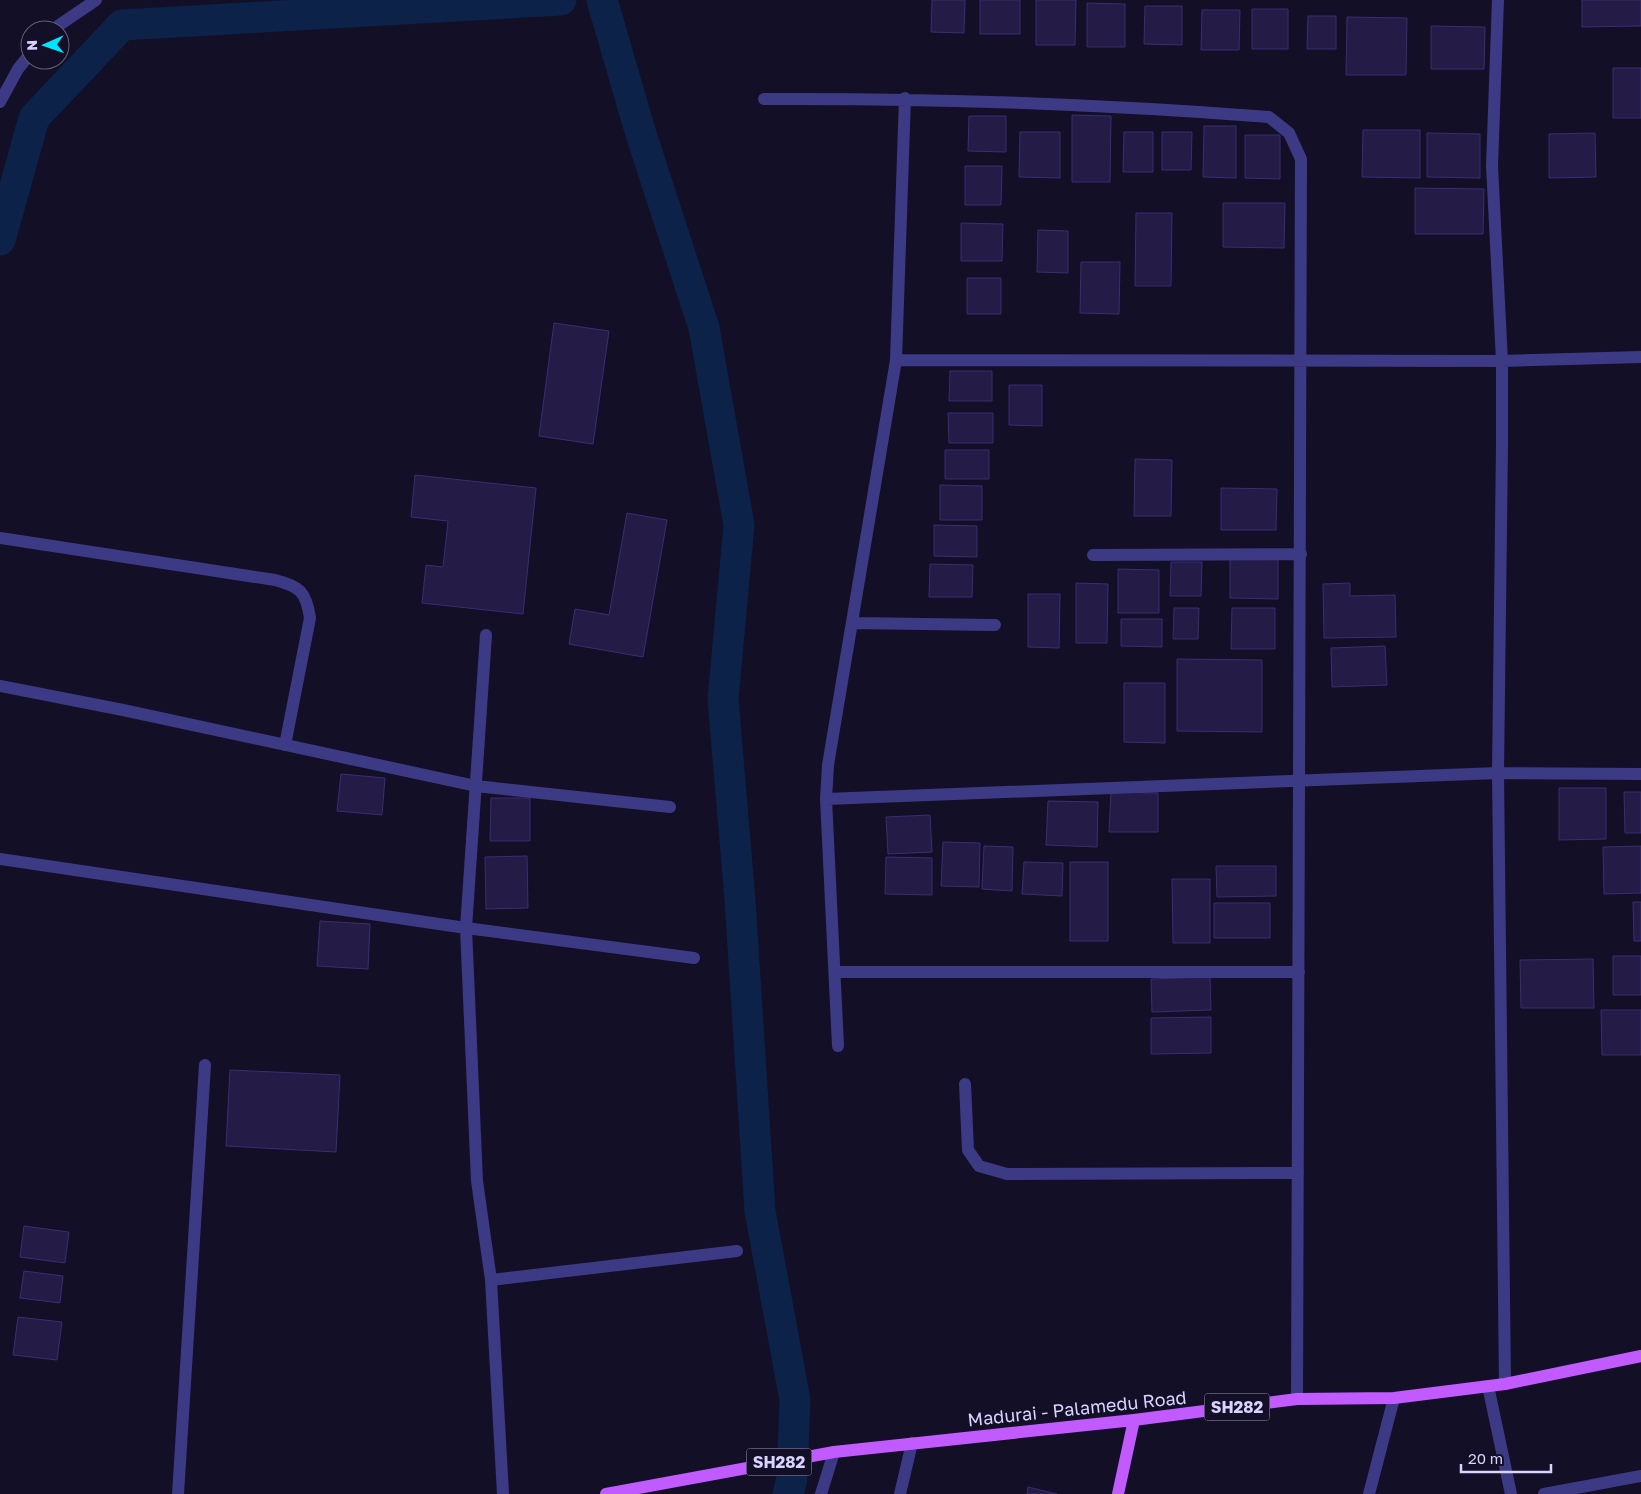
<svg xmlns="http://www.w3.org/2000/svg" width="1641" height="1494" viewBox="0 0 1641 1494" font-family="'Golos Text',sans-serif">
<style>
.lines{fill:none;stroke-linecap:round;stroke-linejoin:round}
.canal{stroke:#0c2248;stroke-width:31}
.building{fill:#241b47;stroke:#3b2d73}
.minor{stroke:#3d3a85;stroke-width:12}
.major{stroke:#c25bff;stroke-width:12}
.labels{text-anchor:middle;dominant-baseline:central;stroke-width:5;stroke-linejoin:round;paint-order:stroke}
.shield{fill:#130f26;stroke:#9e99be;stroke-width:1}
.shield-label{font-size:16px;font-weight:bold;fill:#d9d4ff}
.street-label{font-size:18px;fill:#d9d4ff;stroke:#130f26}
</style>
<rect width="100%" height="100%" fill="#130f26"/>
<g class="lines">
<path class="canal" d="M 602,0 L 640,131 L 704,328 L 739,525 L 723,699 L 740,900 L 760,1211 L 795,1400 L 792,1478 L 788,1494
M 0,240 L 34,118 L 122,25 L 561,0"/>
</g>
<path class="building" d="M 932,0 L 965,0 L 964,33 L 931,32 Z
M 980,0 L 1020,0 L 1020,34 L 980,34 Z
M 1036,0 L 1076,0 L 1075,45 L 1036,45 Z
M 1582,0 L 1641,0 L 1641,26 L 1582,27 Z
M 1087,3 L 1125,4 L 1125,47 L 1087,47 Z
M 1145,6 L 1182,6 L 1182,45 L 1144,44 Z
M 1252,9 L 1288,9 L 1288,49 L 1252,49 Z
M 1202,10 L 1240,10 L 1239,50 L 1201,50 Z
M 1308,16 L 1336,16 L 1336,49 L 1307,49 Z
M 1347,17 L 1407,18 L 1406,75 L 1346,75 Z
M 1431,26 L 1485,27 L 1484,69 L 1431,69 Z
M 1613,68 L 1641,68 L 1641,118 L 1613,118 Z
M 1072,115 L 1111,116 L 1110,182 L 1072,182 Z
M 969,116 L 1006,116 L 1006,152 L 968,151 Z
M 1204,126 L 1236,126 L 1236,178 L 1203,177 Z
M 1363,130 L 1420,130 L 1420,178 L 1362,177 Z
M 1020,132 L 1060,132 L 1060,178 L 1019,177 Z
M 1124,132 L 1153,132 L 1153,172 L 1123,172 Z
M 1162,132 L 1192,132 L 1191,170 L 1162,170 Z
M 1427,133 L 1480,134 L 1480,178 L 1427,177 Z
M 1595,133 L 1596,177 L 1549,178 L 1549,134 Z
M 1245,135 L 1280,135 L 1280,179 L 1245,178 Z
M 965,166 L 1002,166 L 1001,205 L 965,205 Z
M 1415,188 L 1484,189 L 1483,234 L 1415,234 Z
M 1223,203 L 1285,203 L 1284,248 L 1223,247 Z
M 1136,213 L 1172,213 L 1171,286 L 1135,286 Z
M 961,223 L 1003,224 L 1002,261 L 961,261 Z
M 1038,230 L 1068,231 L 1068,273 L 1037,272 Z
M 1081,262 L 1120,262 L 1119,314 L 1080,313 Z
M 967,278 L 1001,278 L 1001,314 L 967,314 Z
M 554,323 L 609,331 L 593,444 L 539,436 Z
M 950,371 L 992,371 L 992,401 L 949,401 Z
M 1009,385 L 1042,385 L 1042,426 L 1009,425 Z
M 948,413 L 993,413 L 993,443 L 949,443 Z
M 945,450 L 989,450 L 989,479 L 945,479 Z
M 1135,459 L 1172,460 L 1171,516 L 1134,516 Z
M 415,475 L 536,488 L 523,614 L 422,603 L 426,565 L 443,567 L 448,521 L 411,517 Z
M 940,485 L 982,486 L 982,520 L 940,520 Z
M 1221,488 L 1277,489 L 1276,530 L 1221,530 Z
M 627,513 L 667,520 L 643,657 L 569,644 L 575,609 L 609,615 Z
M 934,525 L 977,526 L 977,557 L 934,556 Z
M 1230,559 L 1278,559 L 1278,599 L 1230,598 Z
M 1171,562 L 1202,562 L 1201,596 L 1170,596 Z
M 930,564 L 973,565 L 972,597 L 929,597 Z
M 1118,569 L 1159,570 L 1159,613 L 1118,613 Z
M 1076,583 L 1108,584 L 1107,643 L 1076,643 Z
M 1350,583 L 1350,596 L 1395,595 L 1396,637 L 1324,638 L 1323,584 Z
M 1028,594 L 1060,594 L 1059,648 L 1028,647 Z
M 1174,608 L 1199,608 L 1198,639 L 1173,639 Z
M 1232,608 L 1275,608 L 1275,649 L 1231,649 Z
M 1121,619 L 1162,619 L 1162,647 L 1121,646 Z
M 1385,646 L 1387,685 L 1332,687 L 1331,648 Z
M 1177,659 L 1262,660 L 1262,732 L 1177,731 Z
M 1124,683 L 1165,683 L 1165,743 L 1124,742 Z
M 341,774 L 385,778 L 382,815 L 337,811 Z
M 1559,788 L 1606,788 L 1606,839 L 1559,840 Z
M 1111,792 L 1158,793 L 1158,832 L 1109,832 Z
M 1624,792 L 1641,792 L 1641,833 L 1625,833 Z
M 491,798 L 530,798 L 530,841 L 490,841 Z
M 1048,801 L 1098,802 L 1097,847 L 1046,845 Z
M 930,815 L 932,852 L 888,854 L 886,817 Z
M 943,842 L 980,843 L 979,887 L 941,886 Z
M 984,846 L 1013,847 L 1012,891 L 982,889 Z
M 1641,846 L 1641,893 L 1604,894 L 1603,847 Z
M 527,856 L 528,908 L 486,909 L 485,857 Z
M 886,857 L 932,858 L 932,895 L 885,894 Z
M 1024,862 L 1063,863 L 1062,896 L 1022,894 Z
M 1070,862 L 1108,862 L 1108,941 L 1070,941 Z
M 1216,866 L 1276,866 L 1276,896 L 1217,897 Z
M 1172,879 L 1210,879 L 1210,943 L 1173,943 Z
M 1633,902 L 1641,902 L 1641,941 L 1634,941 Z
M 1214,903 L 1270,903 L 1270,938 L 1214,938 Z
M 320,921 L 370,924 L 368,969 L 317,966 Z
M 1613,956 L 1641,956 L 1641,995 L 1613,995 Z
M 1593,959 L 1594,1008 L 1521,1008 L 1520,960 Z
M 1210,977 L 1211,1010 L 1152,1012 L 1151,979 Z
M 1601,1010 L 1641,1010 L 1641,1055 L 1602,1055 Z
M 1211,1017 L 1211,1053 L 1151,1054 L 1151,1018 Z
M 230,1070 L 340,1075 L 336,1152 L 226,1146 Z
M 24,1226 L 69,1232 L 65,1263 L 20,1257 Z
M 24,1271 L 63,1276 L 60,1303 L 20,1298 Z
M 18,1317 L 62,1322 L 57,1360 L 13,1355 Z
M 1028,1487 L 1057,1494 L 1027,1494 Z"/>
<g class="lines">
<path class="minor" d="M 1498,0 L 1492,166 L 1502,361 L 1502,444 L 1498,773 L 1505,1384
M 52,30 L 96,0
M 764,99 C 934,98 1100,104 1269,117 L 1289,133 L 1301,159 L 1297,1399
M 0,102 L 18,69 L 30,54
M 896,360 L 1502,361 L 1641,357
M 0,538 L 275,580 C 300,587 306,591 310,618 L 285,745
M 1093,555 L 1301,554
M 852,623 L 995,625
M 486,635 L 466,928 L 694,958
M 0,686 L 123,710 L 476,786 L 670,807
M 826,799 L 1498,773 L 1641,774
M 0,859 L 466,928 L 477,1181 L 491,1280 L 503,1494
M 835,972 L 1299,972
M 838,1046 L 826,799 L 828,765 L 896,360 L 905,98
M 965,1084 L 968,1150 L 979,1166 L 1007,1174 L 1298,1173
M 491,1280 L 737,1251
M 1488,1386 L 1511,1494
M 178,1494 L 205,1065
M 821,1494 L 834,1452
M 900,1494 L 912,1443
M 1369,1494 L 1394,1398
M 1544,1494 L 1641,1476"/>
<path class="major" d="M 606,1494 L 834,1452 L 1134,1420 L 1297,1399 L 1394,1398 L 1505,1384 L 1641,1356
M 1118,1494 L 1134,1420"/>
</g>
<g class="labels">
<g class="shield">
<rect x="1204.5" y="1393.5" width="65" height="27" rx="4"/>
<rect x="746.5" y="1448.5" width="65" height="27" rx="4"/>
</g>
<g class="shield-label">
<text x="1237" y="1407">SH282</text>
<text x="779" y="1462">SH282</text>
</g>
<g class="street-label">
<text transform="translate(1077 1408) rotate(-6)">Madurai - Palamedu Road</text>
</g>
</g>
<g transform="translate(45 45) rotate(268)"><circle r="24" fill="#130f26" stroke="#625e7d"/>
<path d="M0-4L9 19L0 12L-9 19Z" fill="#00e5ff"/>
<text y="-8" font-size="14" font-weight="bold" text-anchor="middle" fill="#d9d4ff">N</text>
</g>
<path d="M1461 1464v8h90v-8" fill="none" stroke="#d9d4ff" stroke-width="2.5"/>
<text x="1468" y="1464" font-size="15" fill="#d9d4ff" stroke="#130f26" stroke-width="4" paint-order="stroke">20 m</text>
</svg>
